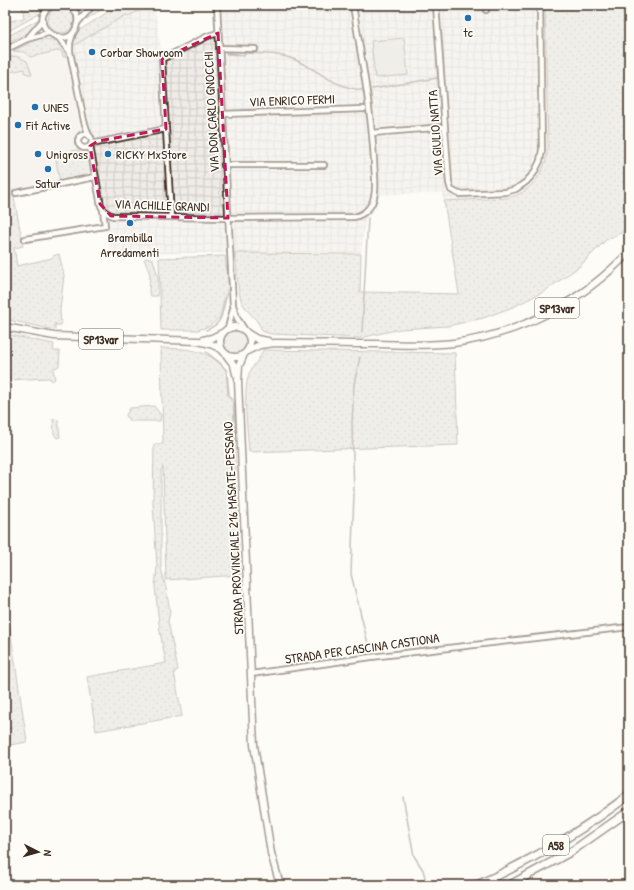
<svg xmlns="http://www.w3.org/2000/svg" width="634" height="890" viewBox="0 0 634 890" font-family="'Patrick Hand',sans-serif">
<style>
.built{fill:#efece7}
.industrial{fill:url(#industrial-grid)}
.grass{fill:url(#grass-dots);stroke:#8e847a}
.green{fill:#e1ded7;stroke:#8e847a}
.lines{fill:none;stroke-linecap:round;stroke-linejoin:round}
.stream{stroke:#887d74;stroke-width:1.5}
.minor-casing{stroke:#3b2a1e;stroke-width:8}
.major-casing{stroke:#3b2a1e;stroke-width:9}
.highway-casing{stroke:#3b2a1e;stroke-width:10}
.minor{stroke:#fdfcf7;stroke-width:4.5}
.major{stroke:#fdfcf7;stroke-width:6}
.highway{stroke:#fdfcf7;stroke-width:7}
.marked{fill:none;stroke:#c2185b;stroke-width:3;stroke-dasharray:8 5;stroke-linejoin:round}
.poi-dot{fill:#1f6fb2;stroke:#fdfcf7;stroke-width:1.5}
.labels{text-anchor:middle;dominant-baseline:central;stroke-width:3.5;stroke-linejoin:round;paint-order:stroke}
.shield{fill:#fdfcf7;stroke:#75695f;stroke-width:1}
.shield-label{font-size:12px;font-weight:bold;fill:#3b2a1e}
.poi-label{font-size:13px;fill:#3b2a1e;stroke:#fdfcf7;text-anchor:start}
.street-label{font-size:13px;fill:#3b2a1e;stroke:#fdfcf7}
</style>
<defs>
<pattern id="industrial-grid" width="8" height="8" patternUnits="userSpaceOnUse"><rect width="8" height="8" fill="#efece7"/><path d="M0 4h8M4 0v8" fill="none" stroke="#cecbc6"/></pattern>
<pattern id="grass-dots" width="8" height="8" patternUnits="userSpaceOnUse"><rect width="8" height="8" fill="#e1ded7"/><path d="M2 2h.1M6 6h.1" fill="none" stroke="#c2bfb8" stroke-width="1.8" stroke-linecap="round"/></pattern>
</defs>
<rect width="100%" height="100%" fill="#fdfcf7"/>
<filter id="ink" filterUnits="userSpaceOnUse"><feTurbulence type="fractalNoise" baseFrequency=".025" numOctaves="2"/><feDisplacementMap in="SourceGraphic" scale="8" xChannelSelector="R" yChannelSelector="G"/><feConvolveMatrix kernelMatrix="1 2 1 2 8 2 1 2 1" color-interpolation-filters="sRGB"/></filter>
<g filter="url(#ink)">
<path class="built" d="M 45,38 L 50,39 L 69,53 L 83,125 L 77,141 L 79,146 L 77,150 L 55,154 L 60,182 L 9,193 L 5,173 L 5,56 L 30,43 Z"/>
<path class="industrial" d="M 152,5 L 154,5 L 162,55 L 222,28 L 220,5 L 545,5 L 546,154 L 541,171 L 533,183 L 526,189 L 506,197 L 444,201 L 442,193 L 380,195 L 375,209 L 365,219 L 361,254 L 340,252 L 111,254 L 95,177 L 92,141 L 85,121 L 71,47 L 126,15 L 129,16 Z"/>
<path class="grass" d="M 22,5 L 46,5 L 41,13 L 5,33 L 5,28 L 7,27 L 6,22 L 24,18 Z
M 99,5 L 109,5 L 80,23 L 84,16 Z
M 119,5 L 152,5 L 128,16 L 126,15 L 71,47 L 78,31 Z
M 545,5 L 629,5 L 629,229 L 606,240 L 580,266 L 545,291 L 513,307 L 483,318 L 448,326 L 400,329 L 360,338 L 271,334 L 262,331 C 259,319 246,313 241,300 C 237,287 237,267 235,253 L 361,254 L 360,292 L 459,294 L 444,201 L 507,198 C 532,193 546,172 548,147 Z
M48 20a13 13 0 1 1 26 0a13 13 0 1 1-26 0Z
M 39,19 L 40,21 L 28,33 L 5,44 L 5,38 Z
M 38,39 C 50,37 63,45 66,57 L 63,57 L 61,50 L 30,57 L 24,52 L 13,51 Z
M 16,56 L 27,61 L 32,75 L 25,73 L 25,69 L 5,73 L 5,58 Z
M 77,150 L 88,158 L 91,174 L 89,177 L 60,182 L 55,154 Z
M 5,173 L 9,193 L 14,197 L 23,246 L 14,248 L 17,266 L 52,258 L 53,256 L 59,254 L 64,275 L 60,310 L 61,325 L 56,325 L 55,323 L 55,330 L 5,319 Z
M 225,256 L 229,288 L 225,295 L 220,317 L 210,326 L 198,330 L 161,330 L 159,258 Z
M 147,258 L 153,259 L 158,277 L 158,296 L 151,296 L 149,292 L 150,274 L 144,259 Z
M 5,334 L 54,344 L 53,351 L 60,351 L 59,366 L 53,369 L 55,379 L 52,381 L 49,378 L 5,380 Z
M 161,348 C 188,349 207,348 226,370 L 228,396 L 233,403 L 240,575 L 166,580 L 163,467 L 161,471 L 161,568 L 166,588 L 170,612 L 168,621 L 178,670 L 174,672 L 182,716 L 96,731 L 87,677 L 166,663 L 160,632 L 155,587 L 157,567 L 153,504 L 154,444 L 163,444 Z
M 263,350 L 455,353 L 458,445 L 249,452 C 248,432 242,393 249,374 C 252,366 260,360 263,350 Z
M 154,406 L 161,415 L 160,421 L 129,421 L 126,415 L 130,408 Z
M 53,419 L 58,420 L 60,437 L 57,438 L 54,434 Z
M 5,595 L 27,742 L 10,745 L 11,728 L 5,729 Z"/>
<path class="green" d="M 404,38 L 408,75 L 375,78 L 371,41 Z
M222 342a13 13 0 1 1 26 0a13 13 0 1 1-26 0Z"/>
<g class="lines">
<path class="stream" d="M 628,48 L 629,48
M 225,52 L 243,55 L 247,53 C 262,54 279,53 293,59 C 320,70 331,87 363,90
M 226,54 L 243,55
M 372,89 L 437,78
M 206,330 C 228,322 220,306 229,291
M 362,332 L 368,218
M 206,352 L 219,362 L 227,371 L 229,395 L 234,401 L 236,441
M 360,357 L 354,384 L 352,424 L 354,494 L 351,574 L 369,648
M 403,797 L 414,856 L 423,870 L 427,885"/>
<g class="minor-casing">
<path id="minor" d="M 52,5 C 22,25 71,56 77,24 C 79,16 75,9 68,5
M 217,5 L 233,305 L 237,318 L 244,329
M 436,5 L 449,183 L 451,190 L 459,194 L 506,192 L 516,189 L 526,182 L 534,173 L 540,161 L 542,150 L 540,5
M 486,5 L 486,10
M 72,8 L 87,5
M 78,22 L 93,5
M 73,33 L 70,43 L 70,52 L 84,121 L 89,136
M 58,37 L 70,52
M 27,39 L 43,20
M 219,48 L 255,49
M 5,50 L 27,39 L 48,33
M 222,114 L 364,109
M 372,133 L 445,127
M78 141a7 7 0 1 1 14 0a7 7 0 1 1-14 0Z
M 91,144 L 166,129
M 90,146 L 101,206 L 105,212 L 113,216 L 228,218 L 354,217 C 364,215 372,207 374,197 C 377,185 374,172 374,160 C 371,108 361,56 353,5
M 224,165 L 324,165
M 16,193 L 95,177
M 171,217 L 162,59 L 208,36 L 218,33
M 25,239 L 105,226 L 103,210
M 228,328 L 233,309
M 251,674 L 371,657 L 629,627"/>
</g>
<g class="major-casing">
<path id="major" d="M220 342a15 15 0 1 1 30 0a15 15 0 1 1-30 0Z
M 5,327 L 54,336 L 198,341 L 211,344 L 221,349
M 247,333 L 257,339 L 268,341
M 203,340 L 212,338 L 222,333
M 247,351 L 260,345 L 275,343 C 309,343 342,344 376,344 C 402,345 428,346 454,343 C 521,334 583,301 629,252
M 244,354 L 239,366 L 238,381 L 254,745 L 271,853 L 280,885
M 227,356 L 234,365 L 236,374"/>
</g>
<g class="highway-casing">
<path id="highway" d="M 477,885 C 531,861 582,831 629,795
M 510,885 L 572,851 L 629,811"/>
</g>
<use href="#minor" class="minor"/>
<use href="#major" class="major"/>
<use href="#highway" class="highway"/>
</g>
</g>
<path d="M0 0H634V890H0ZM 218,33 L 228,218 L 111,216 L 100,204 L 90,146 L 98,141 L 166,129 L 162,59 Z" fill="#fdfcf7" fill-opacity=".55" fill-rule="evenodd"/>
<path class="marked" d="M 218,33 L 228,218 L 111,216 L 100,204 L 90,146 L 98,141 L 166,129 L 162,59 Z"/>
<g class="poi-dot">
<circle cx="468" cy="18" r="4"/>
<circle cx="92" cy="52" r="4"/>
<circle cx="35" cy="107" r="4"/>
<circle cx="18" cy="125" r="4"/>
<circle cx="38" cy="154" r="4"/>
<circle cx="108" cy="154" r="4"/>
<circle cx="48" cy="169" r="4"/>
<circle cx="130" cy="223" r="4"/>
</g>
<g class="labels">
<g class="shield">
<rect x="535" y="298" width="44" height="20" rx="3"/>
<rect x="79" y="329" width="44" height="20" rx="3"/>
<rect x="543" y="835" width="26" height="20" rx="3"/>
</g>
<g class="shield-label">
<text x="557" y="308">SP13var</text>
<text x="101" y="339">SP13var</text>
<text x="556" y="845">A58</text>
</g>
<g class="poi-label">
<text x="468" y="32" text-anchor="middle">tc</text>
<text x="100" y="52">Corbar Showroom</text>
<text x="43" y="107">UNES</text>
<text x="26" y="125">Fit Active</text>
<text x="46" y="154">Unigross</text>
<text x="116" y="154">RICKY MxStore</text>
<text x="48" y="183" text-anchor="middle">Satur</text>
<text x="130" y="237" text-anchor="middle">Brambilla<tspan x="130" dy="15">Arredamenti</tspan></text>
</g>
<g class="street-label">
<text transform="translate(292 100) rotate(-2)">VIA ENRICO FERMI</text>
<text transform="translate(211 112) rotate(-93)">VIA DON CARLO GNOCCHI</text>
<text transform="translate(435 133) rotate(-94)">VIA GIULIO NATTA</text>
<text transform="translate(162 205) rotate(2)">VIA ACHILLE GRANDI</text>
<text transform="translate(233 528) rotate(-93)">STRADA PROVINCIALE 216 MASATE-PESSANO</text>
<text transform="translate(362 648) rotate(-8)">STRADA PER CASCINA CASTIONA</text>
</g>
</g>
<rect width="634" height="890" fill="none" stroke="#fdfcf7" stroke-width="20"/>
<rect x="10" y="10" width="614" height="870" fill="none" stroke="#3b2a1e" stroke-width="1.5" filter="url(#ink)"/>
<g transform="translate(38 852) rotate(96)" stroke="#fdfcf7" stroke-width="3" paint-order="stroke">
<path d="M0-3L7 15L0 10L-7 15Z" fill="#3b2a1e"/>
<text y="-6" font-size="11" font-weight="bold" text-anchor="middle" fill="#3b2a1e">N</text>
</g>
</svg>
